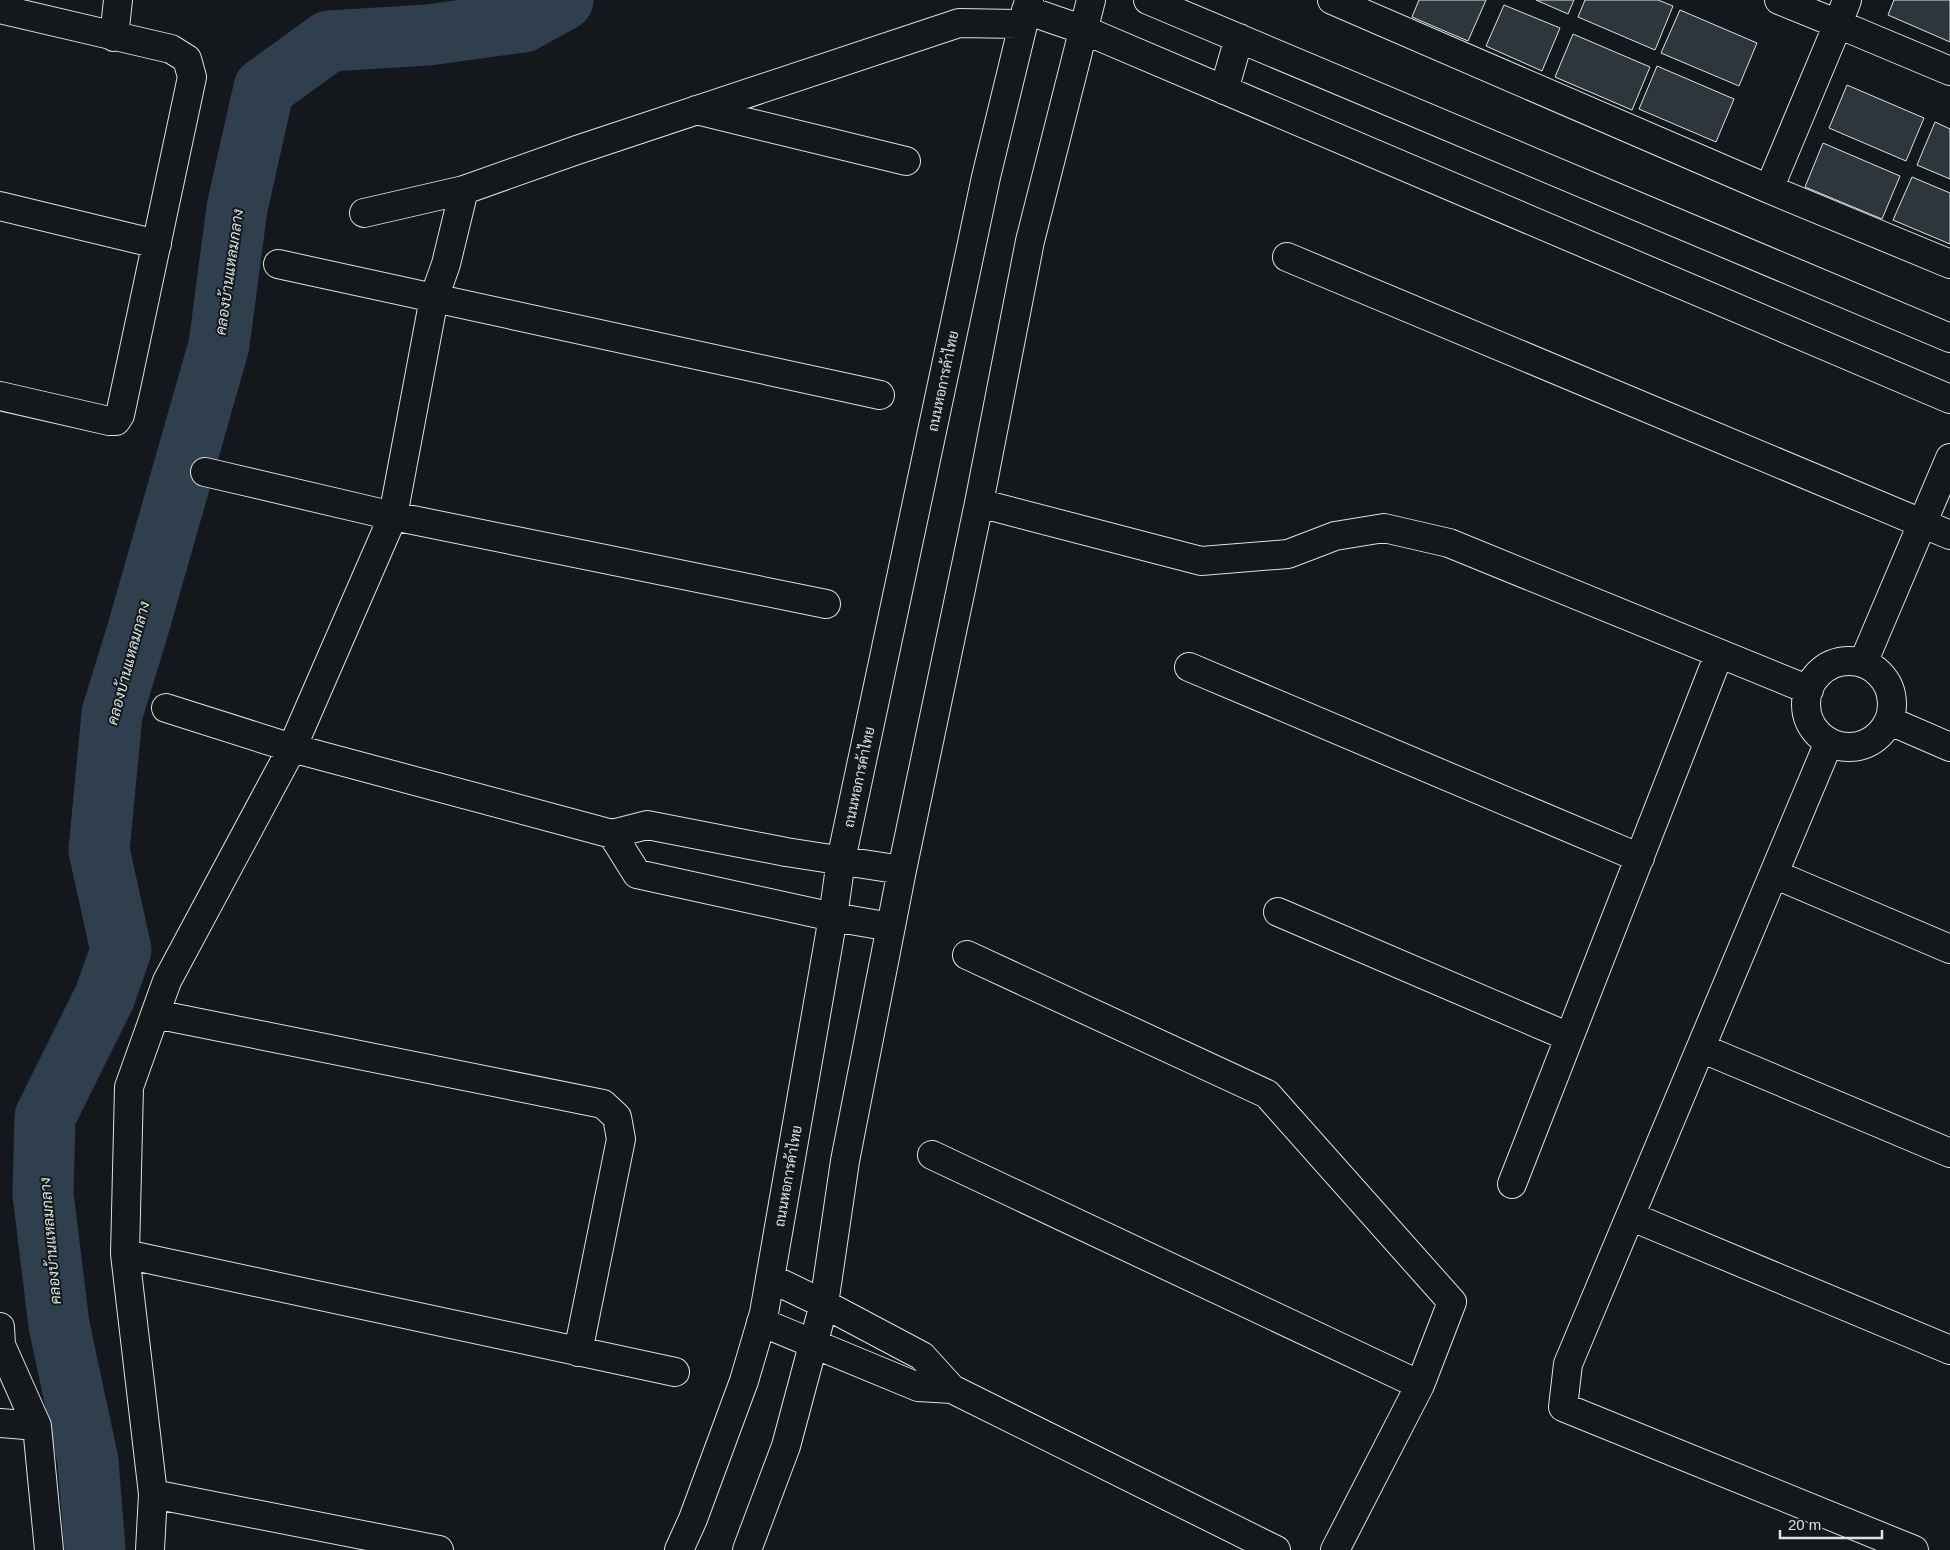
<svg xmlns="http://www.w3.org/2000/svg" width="1950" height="1550" viewBox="0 0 1950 1550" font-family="Helvetica,Sarabun,sans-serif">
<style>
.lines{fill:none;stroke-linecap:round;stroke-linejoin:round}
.river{stroke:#2f3f4d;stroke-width:61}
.building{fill:#2c363c;stroke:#d8e6dc}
.minor-casing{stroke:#d8e6dc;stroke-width:30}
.minor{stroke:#14181c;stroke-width:28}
.labels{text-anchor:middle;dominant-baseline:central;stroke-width:4;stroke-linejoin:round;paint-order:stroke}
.street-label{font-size:14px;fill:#d8e6dc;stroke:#14181c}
.water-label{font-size:15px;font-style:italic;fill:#d8e6dc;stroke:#14181c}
</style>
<rect width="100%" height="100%" fill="#14181c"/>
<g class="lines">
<path class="river" d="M 95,1550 L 88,1461 L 59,1325 L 43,1194 L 45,1117 L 105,996 L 121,950 L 99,850 L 112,714 L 138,629 L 219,345 L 237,208 L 264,88 L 329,41 L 428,35 L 523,22 L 563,0"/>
</g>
<path class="building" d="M 1419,0 L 1486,0 L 1468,41 L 1412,17 Z
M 1536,0 L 1574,0 L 1568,14 Z
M 1585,0 L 1658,0 L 1673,6 L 1655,50 L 1578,17 Z
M 1894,0 L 1950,0 L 1950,42 L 1888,15 Z
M 1504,5 L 1560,28 L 1542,71 L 1486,46 Z
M 1680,10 L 1757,43 L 1739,86 L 1661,53 Z
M 1573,34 L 1650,67 L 1632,110 L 1555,77 Z
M 1657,66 L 1734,99 L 1716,142 L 1639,109 Z
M 1847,85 L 1924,118 L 1906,161 L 1829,128 Z
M 1935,122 L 1950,129 L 1950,179 L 1917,165 Z
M 1823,143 L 1900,176 L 1882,219 L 1805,187 Z
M 1912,177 L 1950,193 L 1950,244 L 1893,220 Z"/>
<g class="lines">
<g class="minor-casing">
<path id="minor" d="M 1148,0 L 1950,338
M 1332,0 L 1769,189 L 1950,264
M 1779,0 L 1838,24 L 1847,0
M 0,9 L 171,49 L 187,59 L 192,77 L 120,415 L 116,421 L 109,421 L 0,396
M 1026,10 L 1084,30 L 1950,399
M 114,37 L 118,0
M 1224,90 L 1239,38
M 696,110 L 906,161
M 1769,189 L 1838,24 L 1950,71
M 0,206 L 157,244
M 364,213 L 464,190
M 1287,257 L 1950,535
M 278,264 L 880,395
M 205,472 L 393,516 L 826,604
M 979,503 L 1201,561 L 1288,554 L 1335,536 L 1384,528 L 1449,543 L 1809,690
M1806 704a43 43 0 1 1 86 0a43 43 0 1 1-86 0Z
M 1863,663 L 1950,458
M 1189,667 L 1640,858
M 166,708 L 292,748 L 612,834 L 647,825 L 786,852 L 902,870
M 1890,721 L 1950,747
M 1829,742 L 1568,1364 L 1563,1407 L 1914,1550
M 612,834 L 637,874 L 833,917 L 891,927
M 1774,874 L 1950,949
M 1278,912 L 1569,1037
M 967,955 L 1267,1094 L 1452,1302 L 1420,1385 L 1335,1550
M 155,1014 L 603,1104 L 617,1117 L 621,1139 L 578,1352
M 1701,1048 L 1950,1153
M 932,1155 L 1420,1385
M 1512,1184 L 1719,654
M 1630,1216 L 1950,1350
M 125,1254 L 675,1372
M 770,1278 L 824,1304 L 922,1356 L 952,1389 L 1276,1550
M 761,1322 L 918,1387 L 952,1389
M 0,1327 L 1,1345 L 37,1426
M 0,1423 L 37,1426 L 49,1550
M 153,1494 L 439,1550
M 150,1550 L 153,1494 L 125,1254 L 129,1087 L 167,981 L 292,748 L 393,516 L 434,298 L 446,264 L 464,190 L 577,150 L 959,23 L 1023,24
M 679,1550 L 693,1519 L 744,1381 L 764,1313 L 833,917 L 841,860 L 986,177 L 1029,0
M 747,1550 L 786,1446 L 824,1304 L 845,1161 L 902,870 L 979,503 L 1030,241 L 1091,0"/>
</g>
<use href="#minor" class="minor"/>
</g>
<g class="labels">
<g class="street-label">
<text transform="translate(943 381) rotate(-78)">ถนนหอการค้าไทย</text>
<text transform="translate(859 777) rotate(-78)">ถนนหอการค้าไทย</text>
<text transform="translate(788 1176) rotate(-80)">ถนนหอการค้าไทย</text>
</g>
<g class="water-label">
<text transform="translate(229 272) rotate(-82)">คลองบ้านแหลมกลาง</text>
<text transform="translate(128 663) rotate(-75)">คลองบ้านแหลมกลาง</text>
<text transform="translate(50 1241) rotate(-95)">คลองบ้านแหลมกลาง</text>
</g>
</g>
<path d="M1780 1530v8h102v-8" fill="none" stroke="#d8e6dc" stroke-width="2.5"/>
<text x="1788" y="1530" font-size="15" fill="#d8e6dc" stroke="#14181c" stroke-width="4" paint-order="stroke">20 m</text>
</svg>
